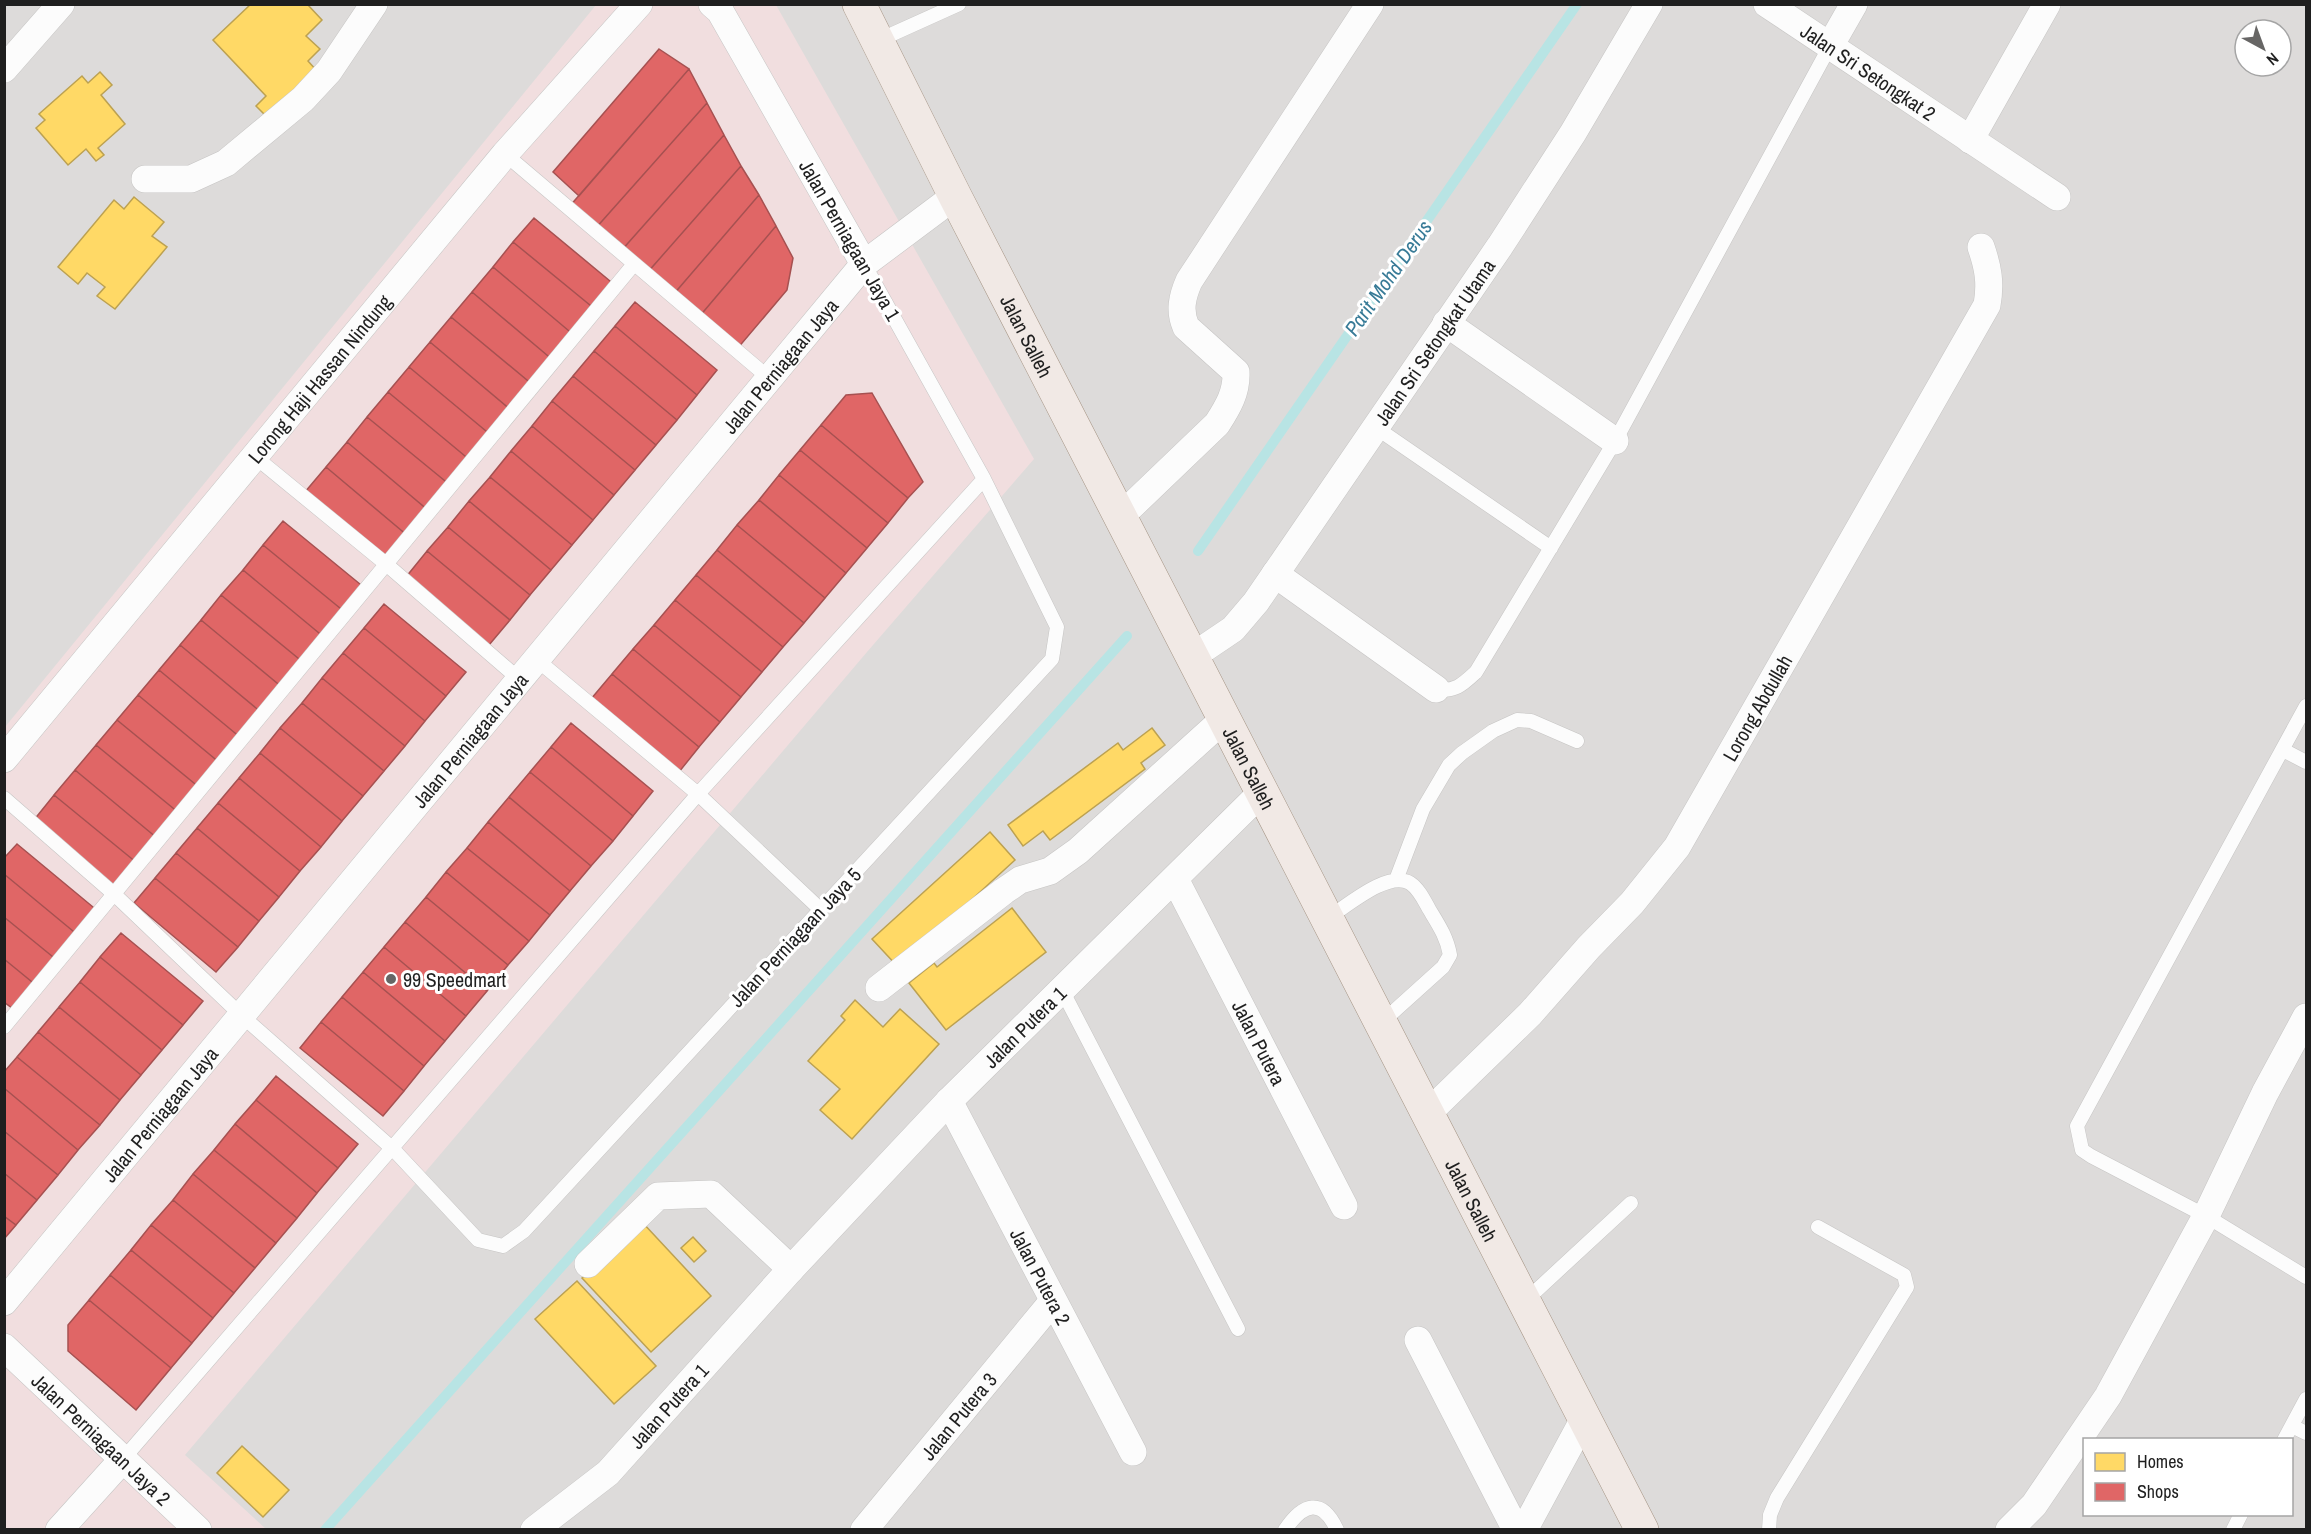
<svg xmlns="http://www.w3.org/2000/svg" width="2311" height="1534" viewBox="0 0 2311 1534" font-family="'Archivo Narrow',sans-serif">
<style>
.residential{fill:#dddbda;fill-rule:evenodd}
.commercial{fill:#f1dedf}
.homes{fill:#ffd966;stroke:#bca151;stroke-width:1.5}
.shops{fill:#e06666;stroke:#a65151;stroke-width:1.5}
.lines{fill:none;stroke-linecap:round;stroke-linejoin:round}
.stream{stroke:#b8e4e4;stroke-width:10}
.service-casing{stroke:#c6c5c4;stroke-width:15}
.minor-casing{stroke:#c6c5c4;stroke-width:28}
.primary-casing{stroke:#a59484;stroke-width:34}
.service{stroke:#fcfcfc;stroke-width:14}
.minor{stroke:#fcfcfc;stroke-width:27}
.primary{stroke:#f1e9e5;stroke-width:33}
.poi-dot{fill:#676665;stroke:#fff;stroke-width:2}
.labels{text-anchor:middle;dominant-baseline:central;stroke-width:6;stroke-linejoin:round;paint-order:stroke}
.street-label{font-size:20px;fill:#1f1f1f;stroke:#fff}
.poi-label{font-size:20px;fill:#1f1f1f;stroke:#fff;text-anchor:start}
.water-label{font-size:21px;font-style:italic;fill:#387b97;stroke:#fff}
</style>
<rect width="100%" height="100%" fill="#eeebe8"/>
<path class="residential" d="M 5,5 L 2306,5 L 2306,1529 L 5,1529 ZM 2245,30 L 2281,30 L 2281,66 L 2245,66 ZM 2084,1440 L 2292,1440 L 2292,1514 L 2084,1514 Z"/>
<path class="commercial" d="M 596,5 L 776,5 L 1034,459 L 867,652 L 185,1455 L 266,1529 L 5,1530 L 5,727 Z"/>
<path class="homes" d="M 251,4 L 307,4 L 322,20 L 306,36 L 320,49 L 308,61 L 317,71 L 268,118 L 256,106 L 266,96 L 213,40 Z
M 100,72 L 112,85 L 101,95 L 125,124 L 98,148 L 104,155 L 96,161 L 86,149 L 68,165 L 36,128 L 45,120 L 39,114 L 82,76 L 88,83 Z
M 134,197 L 164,222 L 152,236 L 167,247 L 115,309 L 97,296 L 105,287 L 87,273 L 78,284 L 58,267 L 114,200 L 124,209 Z
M 1152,728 L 1165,745 L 1141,763 L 1145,769 L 1050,840 L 1043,831 L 1023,846 L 1008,825 L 1118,743 L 1123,750 Z
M 990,832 L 1015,860 L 898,967 L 872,939 Z
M 1012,908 L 1046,952 L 946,1030 L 909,983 L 934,963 L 937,967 Z
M 855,1000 L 883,1027 L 900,1009 L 939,1044 L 852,1139 L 820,1110 L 840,1089 L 808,1061 L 845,1020 L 841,1016 Z
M 642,1222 L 711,1296 L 651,1352 L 582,1278 Z
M 693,1237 L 706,1251 L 694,1262 L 681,1248 Z
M 577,1281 L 656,1366 L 614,1404 L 535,1319 Z
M 242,1446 L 289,1490 L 263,1517 L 217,1473 Z"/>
<path class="shops" d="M 659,49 L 689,69 L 579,196 L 553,172 Z
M 689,69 L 707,103 L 595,229 L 569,207 Z
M 707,103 L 724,135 L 621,251 L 595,229 Z
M 724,135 L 741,166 L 647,273 L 621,251 Z
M 741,166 L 759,195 L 673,295 L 647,273 Z
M 759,195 L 776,226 L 699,317 L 673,295 Z
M 534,218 L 616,286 L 596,310 L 513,242 Z
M 776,226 L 793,258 L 787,290 L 737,349 L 699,317 Z
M 513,242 L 596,310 L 575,336 L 493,267 Z
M 493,267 L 575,336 L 554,361 L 472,292 Z
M 472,292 L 554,361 L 533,385 L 451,317 Z
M 635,302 L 717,370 L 697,395 L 615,326 Z
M 451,317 L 533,385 L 512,411 L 430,342 Z
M 615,326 L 697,395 L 677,420 L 594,351 Z
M 430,342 L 512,411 L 492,436 L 409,367 Z
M 594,351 L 677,420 L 656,445 L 573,376 Z
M 409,367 L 492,436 L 471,461 L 388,392 Z
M 573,376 L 656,445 L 635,470 L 552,401 Z
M 388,392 L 471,461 L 450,485 L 367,417 Z
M 872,393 L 923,482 L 908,498 L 821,425 L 846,395 Z
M 552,401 L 635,470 L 614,495 L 532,426 Z
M 367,417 L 450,485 L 429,511 L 347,442 Z
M 821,425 L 908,498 L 888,523 L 800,450 Z
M 532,426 L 614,495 L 593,520 L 511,451 Z
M 347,442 L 429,511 L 408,536 L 326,467 Z
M 800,450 L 888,523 L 867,548 L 779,475 Z
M 511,451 L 593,520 L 572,545 L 490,477 Z
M 326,467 L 408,536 L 387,561 L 305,492 Z
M 779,475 L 867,548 L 846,573 L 759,500 Z
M 490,477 L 572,545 L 551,570 L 469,501 Z
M 759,500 L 846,573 L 825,598 L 737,525 Z
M 469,501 L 551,570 L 530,595 L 448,527 Z
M 283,521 L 366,589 L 346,613 L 263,545 Z
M 737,525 L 825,598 L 804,623 L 717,550 Z
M 448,527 L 530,595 L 510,620 L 427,551 Z
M 263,545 L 346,613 L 325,638 L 243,570 Z
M 717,550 L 804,623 L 783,647 L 696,575 Z
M 427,551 L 510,620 L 489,645 L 406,577 Z
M 243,570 L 325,638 L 304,663 L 221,595 Z
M 696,575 L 783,647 L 762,672 L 675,600 Z
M 221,595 L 304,663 L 283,688 L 201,620 Z
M 675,600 L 762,672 L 741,697 L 654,625 Z
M 384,604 L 466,672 L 446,696 L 364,628 Z
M 201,620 L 283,688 L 262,713 L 180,645 Z
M 654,625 L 741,697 L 720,722 L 633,649 Z
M 364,628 L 446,696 L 425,721 L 343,653 Z
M 180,645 L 262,713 L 241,738 L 159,670 Z
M 633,649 L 720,722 L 699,747 L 612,674 Z
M 343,653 L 425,721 L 405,746 L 322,678 Z
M 159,670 L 241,738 L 220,763 L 138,695 Z
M 612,674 L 699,747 L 679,772 L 591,699 Z
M 322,678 L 405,746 L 384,771 L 302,703 Z
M 138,695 L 220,763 L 200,788 L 117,720 Z
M 302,703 L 384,771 L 363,796 L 280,728 Z
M 117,720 L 200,788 L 179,813 L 96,745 Z
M 571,723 L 653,791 L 633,816 L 551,747 Z
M 280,728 L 363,796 L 342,821 L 260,753 Z
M 96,745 L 179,813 L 157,838 L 75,770 Z
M 551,747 L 633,816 L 613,841 L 530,772 Z
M 260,753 L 342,821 L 321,847 L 239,778 Z
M 75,770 L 157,838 L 137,863 L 54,795 Z
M 530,772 L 613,841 L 591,866 L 509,797 Z
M 239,778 L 321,847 L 300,871 L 218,803 Z
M 54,795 L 137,863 L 116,888 L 34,820 Z
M 509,797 L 591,866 L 570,891 L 488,822 Z
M 218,803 L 300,871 L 279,897 L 197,828 Z
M 488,822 L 570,891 L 550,915 L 467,848 Z
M 197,828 L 279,897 L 259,921 L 176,853 Z
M 17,844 L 99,912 L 79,936 L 4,874 L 4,858 Z
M 467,848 L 550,915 L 529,941 L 446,872 Z
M 176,853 L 259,921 L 238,947 L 155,878 Z
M 446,872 L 529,941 L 508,965 L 426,897 Z
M 4,874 L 79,936 L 58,961 L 4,917 Z
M 155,878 L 238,947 L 216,972 L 134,903 Z
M 426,897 L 508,965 L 487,991 L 405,922 Z
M 4,917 L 58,961 L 37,986 L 4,959 Z
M 405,922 L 487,991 L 466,1016 L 384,947 Z
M 121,933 L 203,1001 L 183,1025 L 100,957 Z
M 384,947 L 466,1016 L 445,1041 L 363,972 Z
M 100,957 L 183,1025 L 162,1050 L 80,982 Z
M 4,959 L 37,986 L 16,1011 L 4,1002 Z
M 363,972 L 445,1041 L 424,1066 L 342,997 Z
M 80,982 L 162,1050 L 141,1075 L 59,1007 Z
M 342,997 L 424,1066 L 404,1091 L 321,1022 Z
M 59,1007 L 141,1075 L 120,1100 L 38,1032 Z
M 321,1022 L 404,1091 L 383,1116 L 300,1048 Z
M 38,1032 L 120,1100 L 100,1125 L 17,1057 Z
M 17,1057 L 100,1125 L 78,1150 L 4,1088 L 4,1072 Z
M 276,1076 L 358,1144 L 338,1168 L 256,1100 Z
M 4,1088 L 78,1150 L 58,1175 L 4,1131 Z
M 256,1100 L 338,1168 L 317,1193 L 235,1124 Z
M 235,1124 L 317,1193 L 297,1218 L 214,1150 Z
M 4,1131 L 58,1175 L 37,1200 L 4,1173 Z
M 214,1150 L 297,1218 L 276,1243 L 193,1174 Z
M 4,1173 L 37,1200 L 16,1225 L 4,1216 Z
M 193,1174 L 276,1243 L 255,1268 L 173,1200 Z
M 173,1200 L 255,1268 L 234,1293 L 151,1225 Z
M 4,1216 L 16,1225 L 4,1239 Z
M 151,1225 L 234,1293 L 213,1318 L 131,1250 Z
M 131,1250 L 213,1318 L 192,1343 L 110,1275 Z
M 110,1275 L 192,1343 L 171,1368 L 89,1300 Z
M 89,1300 L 171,1368 L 136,1410 L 68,1351 L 68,1325 Z"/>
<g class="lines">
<path class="stream" d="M 1198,551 L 1577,4
M 325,1530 L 1127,636"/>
<g class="service-casing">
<path id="service" d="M 877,41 L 959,4
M 505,154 L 769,378
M 1375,427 L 1551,548
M 254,456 L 386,564 L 519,679
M 536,659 L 698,794 L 821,910
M 1436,689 C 1455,692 1462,685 1476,672 L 1615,441 L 1830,46
M 2306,706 L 2077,1126 L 2082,1150 L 2091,1156 L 2206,1216 L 2306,1277
M 2283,750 L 2306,762
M 4,798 L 114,894 L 241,1015 L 393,1149 L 478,1240 L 503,1246 L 524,1231 L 1052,659 L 1057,627 L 984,479 L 864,264
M 1396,880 L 1423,809 L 1449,765 L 1462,753 L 1493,731 L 1517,720 L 1531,721 L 1577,741
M 1328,918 C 1347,906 1388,870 1410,883 C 1419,889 1424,900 1429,909 C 1438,924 1447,937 1450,955 L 1443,967 L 1382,1022
M 1062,990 L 1238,1329
M 4,1027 L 634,264
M 1525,1301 L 1631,1203
M 2292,1426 L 2306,1433
M 2284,1440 L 2306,1399
M 124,1458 L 698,794 L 984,479
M 1285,1530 C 1303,1503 1322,1497 1337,1530
M 1769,1530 L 1770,1515 L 1777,1498 L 1907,1287 L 1904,1275 L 1818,1227
M 2233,1530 L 2241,1514"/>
</g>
<g class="minor-casing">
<g id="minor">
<path d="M 712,4 L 720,11 L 864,264"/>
<path id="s1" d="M 1767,4 L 2057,197"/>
<path d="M 1830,46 L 1854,4"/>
<path d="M 4,69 L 61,4"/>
<path d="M 1970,140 L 2047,4"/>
<path d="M 145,179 L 191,179 L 226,163 L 303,99 L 329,71 L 374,4"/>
<path d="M 1446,323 L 1615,441"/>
<path d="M 1121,516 L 1217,424 C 1228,407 1237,392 1236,372 L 1186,327 C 1179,311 1182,297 1189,281 L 1370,4"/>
<path d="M 1275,574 L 1436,689"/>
<path id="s2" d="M 1193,656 L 1233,629 L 1256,602 L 1500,246 L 1573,133 L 1649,4"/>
<path id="s3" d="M 4,759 L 505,154 L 639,4"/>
<path id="s4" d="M 1175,879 L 1344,1206"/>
<path d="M 879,988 L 1004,891 L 1020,880 L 1050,871 L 1078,851 L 1225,718"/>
<path id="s5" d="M 949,1101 L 1133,1452"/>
<path id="s6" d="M 1429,1112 L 1530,1014 L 1589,947 L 1632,903 L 1677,847 L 1987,305 C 1991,283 1988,267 1981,247"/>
<path d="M 588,1264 L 658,1196 L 711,1194 L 791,1269"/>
<path id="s7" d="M 4,1302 L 864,264 L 955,196"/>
<path d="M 1418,1340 L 1516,1530"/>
<path id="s8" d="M 4,1347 L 198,1530"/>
<path d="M 59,1530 L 124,1458"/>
<path id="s9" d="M 534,1530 L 608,1473 L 791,1269 L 949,1101 L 1263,791"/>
<path id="s10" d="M 864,1530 L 1053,1301"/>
<path d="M 1524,1530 L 1585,1417"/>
<path d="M 2009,1530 L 2034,1505 L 2108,1396 L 2206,1216 L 2265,1093 L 2306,1017"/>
</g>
</g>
<g class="primary-casing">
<g id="primary">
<path id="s11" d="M 859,4 L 955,196 L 1642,1530"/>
</g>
</g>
<use href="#service" class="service"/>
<use href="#minor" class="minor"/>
<use href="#primary" class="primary"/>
</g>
<circle class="poi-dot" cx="391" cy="979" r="6"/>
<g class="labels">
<g class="street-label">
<text stroke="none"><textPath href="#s1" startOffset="122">Jalan Sri Setongkat 2</textPath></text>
<text transform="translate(850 240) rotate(60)">Jalan Perniagaan Jaya 1</text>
<text stroke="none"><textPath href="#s11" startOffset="372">Jalan Salleh</textPath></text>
<text stroke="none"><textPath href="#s2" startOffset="399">Jalan Sri Setongkat Utama</textPath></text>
<text stroke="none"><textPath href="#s7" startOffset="1216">Jalan Perniagaan Jaya</textPath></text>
<text stroke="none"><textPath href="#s3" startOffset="494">Lorong Haji Hassan Nindung</textPath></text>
<text stroke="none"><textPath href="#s6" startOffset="524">Lorong Abdullah</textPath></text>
<text stroke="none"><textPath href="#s7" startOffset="730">Jalan Perniagaan Jaya</textPath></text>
<text stroke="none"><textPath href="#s11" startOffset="858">Jalan Salleh</textPath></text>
<text transform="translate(795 937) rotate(-47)">Jalan Perniagaan Jaya 5</text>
<text stroke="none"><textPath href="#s9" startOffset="704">Jalan Putera 1</textPath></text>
<text stroke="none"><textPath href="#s4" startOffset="184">Jalan Putera</textPath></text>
<text stroke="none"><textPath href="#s7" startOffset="244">Jalan Perniagaan Jaya</textPath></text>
<text stroke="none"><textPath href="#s11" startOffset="1344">Jalan Salleh</textPath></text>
<text stroke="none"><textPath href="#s5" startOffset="198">Jalan Putera 2</textPath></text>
<text stroke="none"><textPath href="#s9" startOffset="184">Jalan Putera 1</textPath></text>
<text stroke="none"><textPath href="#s10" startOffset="148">Jalan Putera 3</textPath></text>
<text stroke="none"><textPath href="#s8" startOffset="134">Jalan Perniagaan Jaya 2</textPath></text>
</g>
<g class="poi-label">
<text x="403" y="979">99 Speedmart</text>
</g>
<g class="water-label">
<text transform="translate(1388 278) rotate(-55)">Parit Mohd Derus</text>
</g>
</g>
<rect width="2311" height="1534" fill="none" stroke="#1f1f1f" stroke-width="12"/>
<rect x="2083" y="1438" width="210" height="78" fill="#ffffff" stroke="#a5a5a5" stroke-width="1.5"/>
<rect x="2095" y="1453" width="30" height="18" fill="#ffd966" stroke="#a5a5a5" stroke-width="1.5"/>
<text x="2137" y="1468" font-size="18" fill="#1f1f1f">Homes</text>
<rect x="2095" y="1483" width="30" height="18" fill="#e06666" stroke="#a5a5a5" stroke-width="1.5"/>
<text x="2137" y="1498" font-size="18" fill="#1f1f1f">Shops</text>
<g transform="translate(2263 48) rotate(139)"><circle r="28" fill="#ffffff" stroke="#a5a5a5" stroke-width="1.5"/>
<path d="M0-4.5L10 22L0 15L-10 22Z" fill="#676665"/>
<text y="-9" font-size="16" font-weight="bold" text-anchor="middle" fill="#1f1f1f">N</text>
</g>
</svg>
